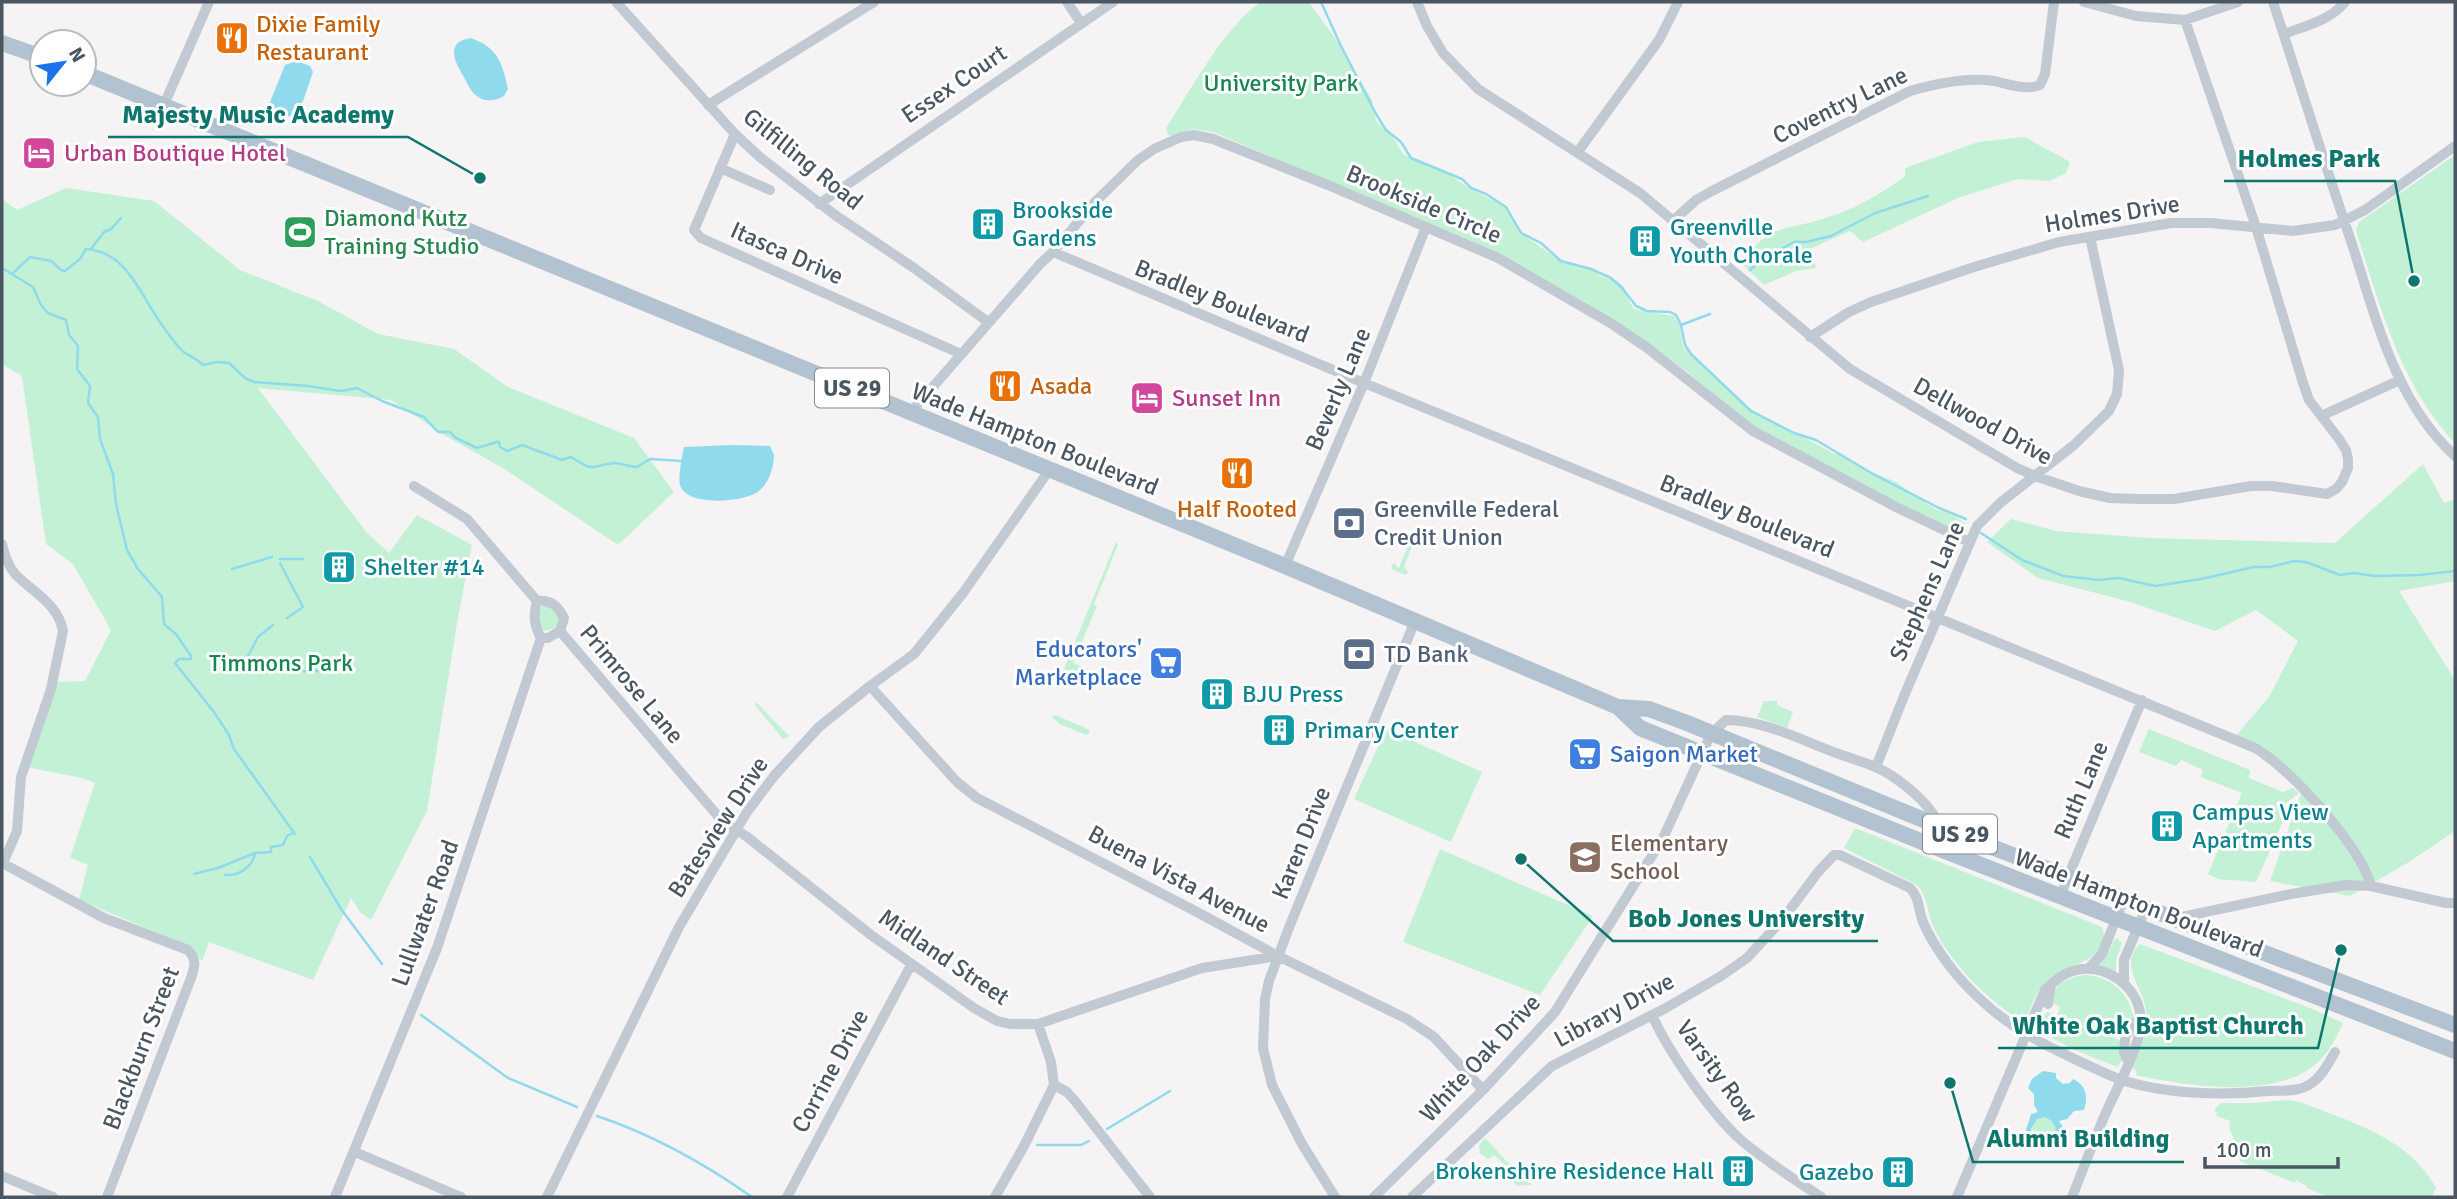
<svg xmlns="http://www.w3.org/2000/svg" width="2457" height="1199" viewBox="0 0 2457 1199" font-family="Signika,sans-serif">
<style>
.green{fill:#c3f1d5}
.water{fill:#90daee;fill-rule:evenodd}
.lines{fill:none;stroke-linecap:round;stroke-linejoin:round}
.stream{stroke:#90daee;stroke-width:2.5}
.street{stroke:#c1cad2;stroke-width:10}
.primary{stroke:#b3c2d1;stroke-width:16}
.labels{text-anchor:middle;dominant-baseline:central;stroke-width:6;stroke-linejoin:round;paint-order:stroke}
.shield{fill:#fff;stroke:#808990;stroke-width:2}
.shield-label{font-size:23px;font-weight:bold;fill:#4a5661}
.food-label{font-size:24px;fill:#c56008;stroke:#fff;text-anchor:start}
.park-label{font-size:24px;fill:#17864f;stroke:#fff}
.street-label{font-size:24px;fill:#4a5661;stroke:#fff}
.hotel-label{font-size:24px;fill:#b23c85;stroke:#fff;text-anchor:start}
.culture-label{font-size:24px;fill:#0d838f;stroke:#fff;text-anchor:start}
.leisure-label{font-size:24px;fill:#27864d;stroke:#fff;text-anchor:start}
.service-label{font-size:24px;fill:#4e5e75;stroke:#fff;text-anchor:start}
.shop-label{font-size:24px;fill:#366cbe;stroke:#fff;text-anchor:end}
.education-label{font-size:24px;fill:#785e54;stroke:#fff;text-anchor:start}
.leader{fill:none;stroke:#0f766e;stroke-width:2.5}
.callout-dot{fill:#0f766e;stroke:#fff;stroke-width:2.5}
.callout-label{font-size:26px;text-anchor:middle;font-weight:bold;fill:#0f766e;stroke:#fff;stroke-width:6;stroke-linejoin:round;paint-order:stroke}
</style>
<rect width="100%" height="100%" fill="#f5f3f3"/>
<path class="green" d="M 1261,2 L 1309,2 L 1342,48 L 1372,100 L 1376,121 L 1392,136 L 1403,154 L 1448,174 L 1472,190 L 1505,206 L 1526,237 L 1558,259 L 1589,268 L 1603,277 L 1618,281 L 1624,287 L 1629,301 L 1634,309 L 1674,316 L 1680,326 L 1683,347 L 1747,407 L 1833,453 L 1842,455 L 1869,471 L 1896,482 L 1935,509 L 1953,515 L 1967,524 L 1957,529 L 1941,525 L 1762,432 L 1740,417 L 1685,370 L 1621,325 L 1498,254 L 1213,132 L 1194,129 L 1169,136 L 1166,128 C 1191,90 1224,27 1261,2 Z
M 2025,137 L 2070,162 L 2066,173 L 2049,181 L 2018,179 L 1960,197 L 1863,242 L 1850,231 L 1810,249 L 1816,268 L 1796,271 L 1764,285 L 1739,261 C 1748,253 1757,243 1767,236 C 1783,226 1802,226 1819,220 C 1851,211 1879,196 1905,176 L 1905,168 L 1978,142 Z
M 2455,155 L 2455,443 C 2400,385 2380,305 2356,231 L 2359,222 Z
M 66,188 L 154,201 L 240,270 L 320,302 L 378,334 L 454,349 L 508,387 L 634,438 L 674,492 L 618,545 L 506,470 L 444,435 L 391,400 L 258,388 L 367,533 L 389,553 L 417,515 L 472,545 L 458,617 L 427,811 L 371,920 L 360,912 L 351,898 L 313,980 L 209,942 L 202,961 L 184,944 L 79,900 L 88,865 L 70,858 L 95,783 L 82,778 L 26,767 L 56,682 L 85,681 L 111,630 L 73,564 L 46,544 L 22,376 L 2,364 L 2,199 L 17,210 Z
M 2423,464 L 2444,503 L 2455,499 L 2455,581 L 2399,591 L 2455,680 L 2455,831 L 2409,862 L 2350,896 L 2270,881 L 2302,791 L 2235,737 L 2269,697 L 2298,641 L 2256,610 L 2215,631 L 2127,601 L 2038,578 L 1987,542 L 2011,519 L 2056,531 L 2149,538 L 2335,543 Z
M 1406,535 L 1415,539 L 1404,566 L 1408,573 L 1406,575 L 1393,570 L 1391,566 L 1394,563 L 1399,568 L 1410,541 Z
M 1116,542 L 1118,545 L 1094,604 L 1097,606 L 1073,663 L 1093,672 L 1089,680 L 1064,669 Z
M 545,606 L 551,606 L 560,618 L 555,628 L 545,631 L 539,624 L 539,608 Z
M 1764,701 L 1777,701 L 1777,705 L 1793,712 L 1787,728 L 1757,717 Z
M 756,702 L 788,735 L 789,737 L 783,739 L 755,705 Z
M 1055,715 L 1090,730 L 1088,734 L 1086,735 L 1060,724 L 1052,717 Z
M 1386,729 L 1482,772 L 1451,842 L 1354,799 Z
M 2149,729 L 2250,770 L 2249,778 L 2283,792 L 2293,788 L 2299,793 L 2280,808 L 2287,812 L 2256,882 L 2218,879 L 2208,874 L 2242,793 L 2201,777 L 2203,770 L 2181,760 L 2176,766 L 2139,752 Z
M 1855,828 L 2102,927 C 2115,960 2064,965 2049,979 C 2037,989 2033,1003 2027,1017 L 2020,1016 L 2018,1019 C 1984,996 1951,964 1933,926 C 1927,911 1928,897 1917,885 L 1844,848 Z
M 1440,849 L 1593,916 L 1540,995 L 1403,942 Z
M 2117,938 L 2122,943 L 2116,961 L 2116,972 L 2113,974 L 2098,965 L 2108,953 L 2114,940 Z
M 2140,944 L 2315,1010 L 2343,1023 C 2336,1038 2329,1053 2316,1064 C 2274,1100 2186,1086 2136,1075 L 2137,1071 L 2131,1067 C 2138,1049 2146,1031 2146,1012 C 2145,988 2117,966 2140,944 Z
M 2085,975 C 2112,977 2129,993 2134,1019 L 2126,1030 L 2117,1027 L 2113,1037 L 2122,1042 L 2122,1061 L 2117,1067 L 2077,1051 L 2035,1029 L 2047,1012 L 2057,1016 L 2060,1007 L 2051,1002 L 2058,984 L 2074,977 Z
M 2289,1100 L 2300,1102 C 2349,1122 2408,1136 2436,1188 L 2432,1197 L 2329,1197 L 2307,1188 L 2307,1186 L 2296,1180 L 2295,1183 L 2240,1161 L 2242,1157 L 2229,1128 L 2230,1121 L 2216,1116 L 2217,1113 L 2214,1110 L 2221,1103 L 2252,1103 Z
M2032 1129a12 12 0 1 1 24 0a12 12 0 1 1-24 0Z
M 1485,1138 L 1527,1183 L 1531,1183 L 1531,1185 L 1517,1186 L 1509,1178 L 1513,1172 L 1494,1155 L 1488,1159 L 1480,1154 L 1479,1146 Z"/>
<path class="water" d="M 471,38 C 498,48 502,62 508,89 L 504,96 C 497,100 490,102 482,99 C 472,95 468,85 464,77 C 454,61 445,42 471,38 Z
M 297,61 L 310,66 L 313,72 L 303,101 L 293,117 L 272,113 L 268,107 L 285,65 Z
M 733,445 L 770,446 L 774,455 C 774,468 768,486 756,493 C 741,502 687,507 680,485 C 678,477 682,456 684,447 Z
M 2043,1071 L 2056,1073 L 2056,1078 L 2063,1084 L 2070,1083 L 2073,1079 C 2087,1086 2088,1097 2084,1110 L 2074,1111 L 2067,1119 L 2059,1121 L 2063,1127 C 2057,1143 2045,1154 2030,1140 L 2026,1130 L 2031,1114 L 2038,1112 L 2034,1105 L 2034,1094 L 2028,1088 L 2032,1079 ZM 2045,1117 L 2052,1121 L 2056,1128 L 2052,1139 L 2044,1142 L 2033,1137 L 2031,1129 L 2037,1119 Z"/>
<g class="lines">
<path class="stream" d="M 1321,2 L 1341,46 L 1376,114 L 1386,130 L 1401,142 L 1411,158 L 1462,179 L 1471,188 L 1486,194 L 1506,207 L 1521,233 L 1541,243 L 1561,261 L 1591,269 L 1611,278 L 1622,288 L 1636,306 L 1647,311 L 1670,312 L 1676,315 L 1681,325 L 1685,345 L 1691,354 L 1751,411 L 1794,433 L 1816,440 L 1873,474 L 1939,508 L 1966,519
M 91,249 L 104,232 L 111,229 L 121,218
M 2,268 L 33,287 L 41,305 L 48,313 L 66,320 L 69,335 L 78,346 L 77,369 L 90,386 L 88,403 L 98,417 L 100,439 L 113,474 L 116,504 L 127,550 L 138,569 L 162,597 L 164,624 L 176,634 L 191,656 L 191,659 L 179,659 L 175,663 L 214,712 L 229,735 L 234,749 L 295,834
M 1750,270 L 1760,261 L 1794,242 L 1806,242 L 1831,236 L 1875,213 L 1928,196
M 13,273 L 30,257 L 51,261 L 61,270 L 65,271 L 80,259 L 86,249 C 130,251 143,303 167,332 C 172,339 178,348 185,353 C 192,357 197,359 203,365 L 217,362 L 229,363 L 245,378 L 254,382 L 308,386 L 341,391 L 357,388 L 382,401 L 424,417 L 438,432 L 450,432 L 456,438 L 477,448 L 497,442 L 499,442 L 500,447 L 507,451 L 522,445 L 562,460 L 571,457 C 596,473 588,466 614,463 C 622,463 629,467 637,467 L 650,459 L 681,461
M 1681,325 L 1710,314
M 1981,533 L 2022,560 L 2063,576 L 2099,580 L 2119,578 L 2155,586 L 2201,579 L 2254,567 L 2270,567 L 2294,561 L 2306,562 L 2340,575 L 2354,573 L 2375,576 L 2420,575 L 2455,571
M 280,559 L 303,559
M 280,563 L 303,607 L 287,618
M 232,569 L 272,557
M 247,658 L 258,637 L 273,625
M 247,659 L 298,671 L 327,671
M 310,857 L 341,909 L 382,964
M 194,874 L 218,868 L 255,853 L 271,852 L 271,847 L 283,845 L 287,836 L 293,833
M 225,875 C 239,876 253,867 255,853
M 421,1015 L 508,1078 L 577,1107
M 597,1116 C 651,1134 705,1164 752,1197
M 1107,1129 L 1170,1091
M 1037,1145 L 1081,1145 L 1089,1141"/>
<path class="street" d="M 616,2 L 735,134 L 761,158 L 835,215 L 914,268 L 988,322
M 1067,2 L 1081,23
M 1417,2 L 1427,26 L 1443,53 L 1478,89 L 1640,193 L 1850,369 L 2017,468 L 2035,476 L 2079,491 L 2110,498 L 2138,499 L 2174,499 L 2251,486 L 2272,486 L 2327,494 L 2336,489 L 2342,482 L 2348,468 L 2348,459 L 2346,450 L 2339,439 L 2309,400 L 2303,383 L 2256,227 L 2185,20
M 2084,2 L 2136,16 L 2185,20 L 2238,2
M 2273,2 C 2299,81 2324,162 2351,241 C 2375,315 2395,402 2455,456
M 2284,34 C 2305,26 2331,20 2345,2
M 708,105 L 874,2
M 163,107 L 209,2
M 735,134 L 694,230 L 701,238 L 961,354
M 1577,153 L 1659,40 L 1678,2
M 720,168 L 770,190
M 819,204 L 1113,2
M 1673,221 L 1696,200 L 1712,191 L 1910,91 C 1934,84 1961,78 1986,80 C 2003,81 2024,92 2040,85 L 2045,74 L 2054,2
M 1053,252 L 1364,383 L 2253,747 C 2287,764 2363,849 2371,886
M 1810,337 L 1849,312 L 1871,302 L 1974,267 L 2059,242 L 2171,223 L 2211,223 L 2293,231 L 2335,225 L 2365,210 L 2455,146
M 911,412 L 1040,264 L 1053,252 L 1095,202 L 1138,160 L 1154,149 L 1181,137 L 1194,135 L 1213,139 L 1328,185 L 1498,258 L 1612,324 L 1646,347 L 1753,431 L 1896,507 L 1969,542
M 2321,416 L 2400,380
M 414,486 L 467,519 L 537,601 C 551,599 558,606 564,618 L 560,631 L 723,822 L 746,836 L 871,935 L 974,1008 L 997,1021 L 1010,1024 L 1038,1024 L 1202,968 L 1278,956
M 2,544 C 5,556 8,566 16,575 C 34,593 58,604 63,631 L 51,689 L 21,777 L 17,831 L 3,863
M 1285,566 L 1364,383 L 1426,227
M 537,601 C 533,615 534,625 541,638
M 870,686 L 957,782 L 977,798 L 1197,912 L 1278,956 L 1407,1019 L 1434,1037 L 1483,1090
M 1876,767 L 1904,696 L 1977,526 L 2000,503 L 2074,445 L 2109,411 L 2117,394 L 2119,370 L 2090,237
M 2,863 L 104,918 L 188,950 C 197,960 195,966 191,978 L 107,1197
M 2060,896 L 2142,700
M 2177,918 L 2291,894 L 2346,885 L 2371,886 L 2446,903 L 2455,903
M 2089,968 L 2102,954 L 2124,899
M 2124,981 L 2124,960 L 2146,908
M 2048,1004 L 2051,984
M 1652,1015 C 1668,1051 1712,1115 1742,1141 C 1767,1162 1794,1179 1821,1197
M 1038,1024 L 1051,1062 L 1054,1085 L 1067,1092 L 1075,1101 L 1150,1197
M 2128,1033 L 2140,1017
M 2125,1040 L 2124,1052 L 2128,1061
M 355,1152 L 461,1197
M 2,1176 L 53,1197
M 335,1197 L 437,948 L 541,638 L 548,638 L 560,631
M 547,1197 L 679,927 L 747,812 L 774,776 L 819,727 L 870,686 L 914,654 L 963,593 L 1050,469
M 787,1197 L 911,965
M 995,1197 L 1024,1146 L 1054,1085
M 1335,1197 L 1302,1144 L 1272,1085 L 1263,1048 L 1265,999 L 1269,981 L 1290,925 L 1415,621
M 1374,1197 L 1483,1090 L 1555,1012 L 1663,838 L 1711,734 L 1726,720 C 1764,720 1803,741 1839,754 C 1855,760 1874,764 1889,774 C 1909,787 1930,805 1941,827 L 1935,847
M 1412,1197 L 1552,1066 L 1664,1009 L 1721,976 L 1747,958 L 1783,919 L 1818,872 L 1834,855 L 1840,855 L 1910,888 C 1920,898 1918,910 1923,922 C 1935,950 1958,979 1980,999 C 2004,1022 2031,1038 2060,1052 C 2079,1061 2099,1071 2119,1079 C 2162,1094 2222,1096 2267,1091 C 2283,1090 2300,1093 2313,1082 C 2323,1075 2329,1062 2335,1052
M 1957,1197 L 2045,990 C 2061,973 2079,964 2102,971 C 2125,979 2141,997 2141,1023 C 2140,1045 2118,1086 2108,1108 C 2095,1137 2084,1167 2072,1197"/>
<path class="primary" d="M 2,43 L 42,57
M 84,73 L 1285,566 L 1618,707 L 1640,728 L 1935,847 L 2455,1051
M 1618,707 L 1649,709 L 1687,723 L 1941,827 L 2188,924 L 2455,1025"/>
</g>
<defs>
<g id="restaurant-square" transform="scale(1.75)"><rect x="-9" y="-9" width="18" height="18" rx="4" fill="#e8710a" stroke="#fff"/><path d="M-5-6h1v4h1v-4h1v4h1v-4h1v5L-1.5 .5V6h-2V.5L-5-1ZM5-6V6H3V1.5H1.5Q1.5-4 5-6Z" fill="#fff"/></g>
<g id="hotel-square" transform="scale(1.75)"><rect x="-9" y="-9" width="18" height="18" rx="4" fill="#d1479c" stroke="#fff"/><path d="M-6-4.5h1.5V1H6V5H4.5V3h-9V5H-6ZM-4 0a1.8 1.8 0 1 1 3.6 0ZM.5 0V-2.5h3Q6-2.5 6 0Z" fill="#fff"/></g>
<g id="building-square" transform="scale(1.75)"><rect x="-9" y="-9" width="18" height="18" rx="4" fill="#0f9aa8" stroke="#fff"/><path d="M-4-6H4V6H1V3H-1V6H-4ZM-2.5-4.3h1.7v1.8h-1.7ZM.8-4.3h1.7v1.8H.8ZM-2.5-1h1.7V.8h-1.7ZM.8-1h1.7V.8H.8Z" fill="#fff"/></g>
<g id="stadium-square" transform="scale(1.75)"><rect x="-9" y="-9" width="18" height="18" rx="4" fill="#2e9e5b" stroke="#fff"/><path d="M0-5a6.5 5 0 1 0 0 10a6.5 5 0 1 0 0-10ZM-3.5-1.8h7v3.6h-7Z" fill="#fff"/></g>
<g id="bank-square" transform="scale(1.75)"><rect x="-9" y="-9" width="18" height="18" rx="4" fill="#5c6f8a" stroke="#fff"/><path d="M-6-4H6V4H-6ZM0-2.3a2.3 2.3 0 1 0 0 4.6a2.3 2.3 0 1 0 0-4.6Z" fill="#fff"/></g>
<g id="supermarket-square" transform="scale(1.75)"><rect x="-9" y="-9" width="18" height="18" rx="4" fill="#3f7fe0" stroke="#fff"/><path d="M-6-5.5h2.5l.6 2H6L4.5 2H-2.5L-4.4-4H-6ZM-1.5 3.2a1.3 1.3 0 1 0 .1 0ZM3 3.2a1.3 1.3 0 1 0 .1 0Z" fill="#fff"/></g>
<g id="school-square" transform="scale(1.75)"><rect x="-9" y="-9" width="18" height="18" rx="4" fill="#8d6e63" stroke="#fff"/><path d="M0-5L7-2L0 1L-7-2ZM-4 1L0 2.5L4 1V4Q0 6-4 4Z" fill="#fff"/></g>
</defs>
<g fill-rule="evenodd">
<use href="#restaurant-square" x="232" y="38"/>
<use href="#hotel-square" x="39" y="153"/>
<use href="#building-square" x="988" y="224"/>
<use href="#stadium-square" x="300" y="232"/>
<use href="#building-square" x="1645" y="241"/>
<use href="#restaurant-square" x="1005" y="386"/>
<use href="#hotel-square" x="1147" y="398"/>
<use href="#restaurant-square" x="1237" y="473"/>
<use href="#bank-square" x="1349" y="523"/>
<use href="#building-square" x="339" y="567"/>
<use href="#bank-square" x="1359" y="654"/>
<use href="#supermarket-square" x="1166" y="663"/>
<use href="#building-square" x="1217" y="694"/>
<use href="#building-square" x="1279" y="730"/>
<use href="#supermarket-square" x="1585" y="754"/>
<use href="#building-square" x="2167" y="826"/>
<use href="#school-square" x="1585" y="857"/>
<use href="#building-square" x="1738" y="1171"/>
<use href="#building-square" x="1898" y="1172"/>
</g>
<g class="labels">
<g class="shield">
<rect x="815" y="368.5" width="74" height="39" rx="5"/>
<rect x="1923" y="814.5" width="74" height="39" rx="5"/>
</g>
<g class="shield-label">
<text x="852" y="388">US 29</text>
<text x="1960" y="834">US 29</text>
</g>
<g class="food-label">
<text x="256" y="24">Dixie Family<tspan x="256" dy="28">Restaurant</tspan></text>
<text x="1030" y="386">Asada</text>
<text x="1237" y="509" text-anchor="middle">Half Rooted</text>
</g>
<g class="park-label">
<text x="1281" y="83">University Park</text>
<text x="281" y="663">Timmons Park</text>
</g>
<g class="street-label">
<text transform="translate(954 84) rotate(-34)">Essex Court</text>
<text transform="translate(1840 105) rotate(-26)">Coventry Lane</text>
<text transform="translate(803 159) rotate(39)">Gilfilling Road</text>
<text transform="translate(1424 204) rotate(23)">Brookside Circle</text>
<text transform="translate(2112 214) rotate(-9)">Holmes Drive</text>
<text transform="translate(787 253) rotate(24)">Itasca Drive</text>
<text transform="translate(1222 301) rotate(22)">Bradley Boulevard</text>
<text transform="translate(1338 389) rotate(-67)">Beverly Lane</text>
<text transform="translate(1983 421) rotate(29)">Dellwood Drive</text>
<text transform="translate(1035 439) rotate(22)">Wade Hampton Boulevard</text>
<text transform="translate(1747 516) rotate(22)">Bradley Boulevard</text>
<text transform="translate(1927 591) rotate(-66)">Stephens Lane</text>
<text transform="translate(632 684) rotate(50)">Primrose Lane</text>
<text transform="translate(2081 790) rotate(-67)">Ruth Lane</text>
<text transform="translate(718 827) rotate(-57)">Batesview Drive</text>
<text transform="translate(1301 843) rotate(-68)">Karen Drive</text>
<text transform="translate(1179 879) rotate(28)">Buena Vista Avenue</text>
<text transform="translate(2139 903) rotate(21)">Wade Hampton Boulevard</text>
<text transform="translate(425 913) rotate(-70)">Lullwater Road</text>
<text transform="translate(944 957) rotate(34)">Midland Street</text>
<text transform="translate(1614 1010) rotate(-28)">Library Drive</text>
<text transform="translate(141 1048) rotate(-69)">Blackburn Street</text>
<text transform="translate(1480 1058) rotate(-47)">White Oak Drive</text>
<text transform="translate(830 1071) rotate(-62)">Corrine Drive</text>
<text transform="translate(1717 1071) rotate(54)">Varsity Row</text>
</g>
<g class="hotel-label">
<text x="64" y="153">Urban Boutique Hotel</text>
<text x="1172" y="398">Sunset Inn</text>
</g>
<g class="culture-label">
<text x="1012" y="210">Brookside<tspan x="1012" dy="28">Gardens</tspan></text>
<text x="1670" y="227">Greenville<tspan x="1670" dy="28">Youth Chorale</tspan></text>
<text x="364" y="567">Shelter #14</text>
<text x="1242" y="694">BJU Press</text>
<text x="1304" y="730">Primary Center</text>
<text x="2192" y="812">Campus View<tspan x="2192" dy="28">Apartments</tspan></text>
<text x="1714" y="1171" text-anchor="end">Brokenshire Residence Hall</text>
<text x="1874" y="1172" text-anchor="end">Gazebo</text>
</g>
<g class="leisure-label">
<text x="324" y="218">Diamond Kutz<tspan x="324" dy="28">Training Studio</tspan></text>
</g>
<g class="service-label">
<text x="1374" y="509">Greenville Federal<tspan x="1374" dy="28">Credit Union</tspan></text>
<text x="1384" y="654">TD Bank</text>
</g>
<g class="shop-label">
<text x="1142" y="649">Educators'<tspan x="1142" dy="28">Marketplace</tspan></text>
<text x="1610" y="754" text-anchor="start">Saigon Market</text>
</g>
<g class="education-label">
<text x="1610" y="843">Elementary<tspan x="1610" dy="28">School</tspan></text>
</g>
</g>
<path class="leader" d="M480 178L408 137H108M2414 281L2395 181H2224M1521 859L1613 941H1878M2341 950L2318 1048H1998M1950 1083L1973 1162H2184"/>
<g class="callout-dot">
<circle cx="480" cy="178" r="7"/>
<circle cx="2414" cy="281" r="7"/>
<circle cx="1521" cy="859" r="7"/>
<circle cx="2341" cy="950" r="7"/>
<circle cx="1950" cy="1083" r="7"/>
</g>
<g class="callout-label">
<text x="258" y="123">Majesty Music Academy</text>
<text x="2309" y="167">Holmes Park</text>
<text x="1746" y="927">Bob Jones University</text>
<text x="2158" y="1034">White Oak Baptist Church</text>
<text x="2078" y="1147">Alumni Building</text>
</g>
<rect width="2457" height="1199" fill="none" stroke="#4a5661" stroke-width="7"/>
<g transform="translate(63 63) rotate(60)"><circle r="33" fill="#ffffff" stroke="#b7bbc0" stroke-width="2"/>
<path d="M0-5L12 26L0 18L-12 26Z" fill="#1a73e8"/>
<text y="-10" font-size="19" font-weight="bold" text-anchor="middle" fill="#4a5661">N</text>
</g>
<path d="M2205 1157v10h133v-10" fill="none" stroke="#4a5661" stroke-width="3.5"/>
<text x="2216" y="1157" font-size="21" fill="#4a5661" stroke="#ffffff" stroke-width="5" paint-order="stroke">100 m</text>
</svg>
